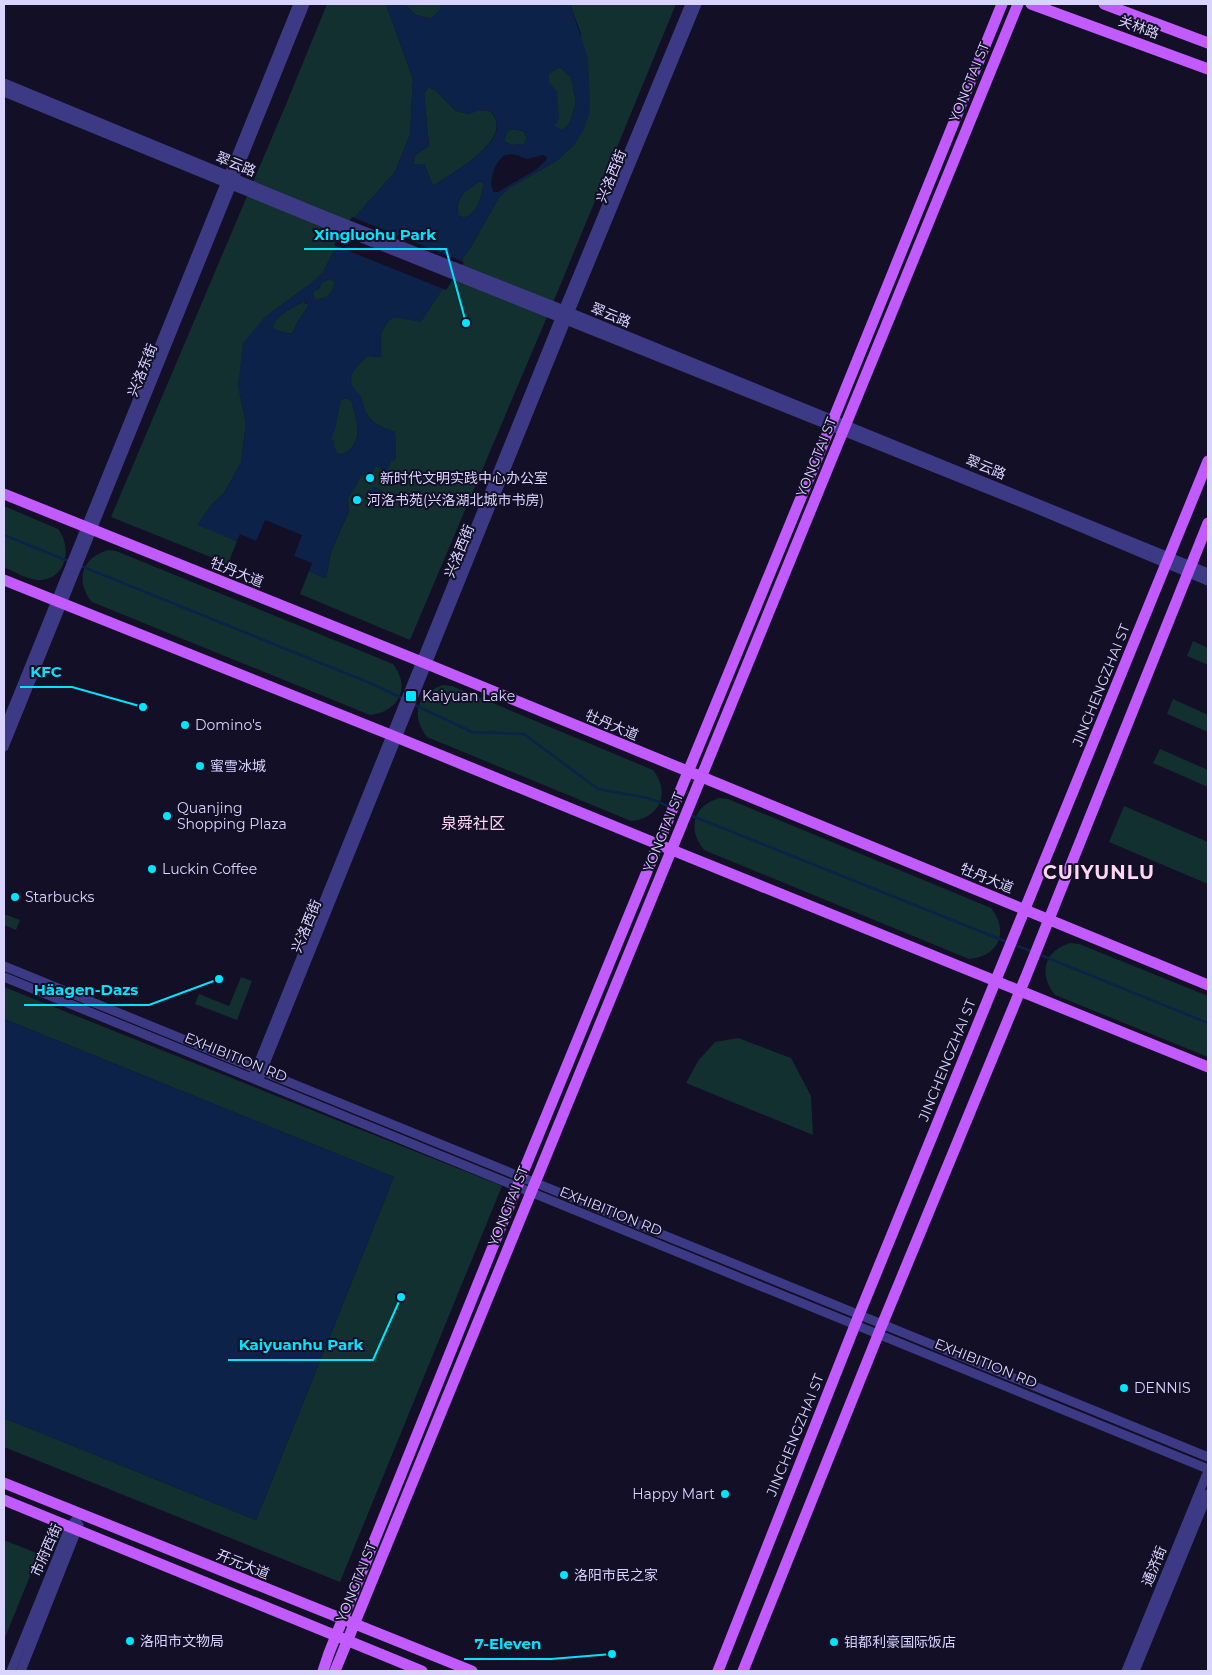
<svg xmlns="http://www.w3.org/2000/svg" width="1212" height="1675" viewBox="0 0 1212 1675" font-family="Montserrat,'Noto Sans SC',sans-serif">
<style>
.green{fill:#12302f}
.water{fill:#0c2248;fill-rule:evenodd}
.pier{fill:#130f26}
.lines{fill:none;stroke-linecap:round;stroke-linejoin:round}
.stream{stroke:#0c2248;stroke-width:2.5}
.minor{stroke:#3d3a85;stroke-width:9}
.major{stroke:#c25bff;stroke-width:11}
.poi-dot{fill:#00e5ff;stroke:#130f26;stroke-width:2}
.labels{text-anchor:middle;dominant-baseline:central;stroke-width:4;stroke-linejoin:round;paint-order:stroke}
.street-label{font-size:14px;fill:#d9d4ff;stroke:#130f26}
.poi-label{font-size:14px;fill:#d9d4ff;stroke:#130f26;text-anchor:start}
.quarter-label{font-size:16px;fill:#ffd6f0;stroke:#130f26}
.district-label{font-size:19px;font-weight:bold;letter-spacing:1px;fill:#ffd6f0;stroke:#130f26}
.leader{fill:none;stroke:#00e5ff;stroke-width:2}
.callout-dot{fill:#00e5ff;stroke:#130f26;stroke-width:2}
.callout-label{font-size:15px;text-anchor:middle;font-weight:bold;fill:#00e5ff;stroke:#130f26;stroke-width:4;stroke-linejoin:round;paint-order:stroke}
</style>
<rect width="100%" height="100%" fill="#130f26"/>
<path class="green" d="M 327,4 L 386,4 L 413,79 L 410,135 L 395,172 L 355,217 L 337,245 L 323,272 L 313,282 L 264,318 L 238,384 L 246,424 L 241,463 L 224,493 L 213,503 L 198,524 L 237,541 L 228,564 L 111,517 L 287,102 Z
M 404,4 L 441,4 L 440,10 L 431,19 L 416,15 Z
M 570,4 L 676,4 L 555,298 L 410,640 L 300,594 L 309,571 L 326,578 L 331,551 L 349,511 L 347,500 L 360,476 L 376,465 L 386,471 L 391,460 L 396,458 L 395,432 C 384,428 372,424 366,413 C 363,407 363,400 359,395 C 354,389 350,386 351,378 C 352,369 361,362 368,356 L 381,357 C 380,339 378,330 393,317 L 421,321 L 472,245 L 498,199 L 509,188 L 556,161 L 574,145 L 581,34 Z
M 560,67 L 571,77 L 576,102 L 570,123 L 562,130 L 555,127 L 549,83 L 549,73 Z
M 428,87 L 435,90 L 456,111 L 468,114 L 479,110 L 490,111 C 518,138 451,174 433,186 L 424,164 L 413,164 L 415,155 L 429,146 L 424,94 Z
M 512,129 L 523,131 L 527,138 L 524,144 L 511,145 L 504,141 L 507,132 Z
M 480,181 L 484,184 C 480,199 479,212 464,218 L 458,215 C 455,196 466,191 480,181 Z
M 329,279 L 334,281 C 335,292 327,300 315,299 L 313,293 L 315,290 L 319,289 L 321,283 Z
M 303,302 L 309,305 L 298,321 L 292,334 L 278,331 L 273,328 C 274,315 293,308 303,302 Z
M 347,398 L 352,401 C 354,413 359,424 357,436 C 353,458 329,461 331,438 C 332,434 334,430 335,427 C 337,419 338,411 340,403 L 341,400 Z
M 4,506 L 58,529 C 73,548 66,581 37,580 C 26,579 13,571 4,567 Z
M 108,550 L 116,551 L 393,664 C 411,687 399,712 370,715 L 92,602 C 75,581 81,558 108,550 Z
M 1193,641 L 1208,648 L 1208,665 L 1187,656 Z
M 443,685 L 452,686 L 653,770 C 671,793 660,818 631,821 L 427,737 C 410,715 417,693 443,685 Z
M 1173,699 L 1208,715 L 1208,732 L 1167,714 Z
M 1160,749 L 1208,770 L 1208,787 L 1153,763 Z
M 719,798 L 728,799 L 991,908 C 1010,932 998,957 969,959 L 704,850 C 687,829 693,806 719,798 Z
M 1124,806 L 1208,842 L 1208,884 L 1109,842 Z
M 4,914 L 20,920 L 16,930 L 4,925 Z
M 1070,943 L 1079,944 L 1208,996 L 1208,1057 L 1055,995 C 1038,974 1044,951 1070,943 Z
M 241,977 L 252,981 L 237,1020 L 195,1004 L 199,994 L 229,1006 Z
M 4,987 L 502,1186 L 340,1582 L 4,1447 L 4,1418 L 256,1520 L 394,1177 L 4,1019 Z
M 738,1038 L 791,1058 L 811,1096 L 813,1135 L 686,1083 L 698,1061 L 715,1042 Z
M 4,1540 L 39,1554 L 4,1640 Z"/>
<path class="water" d="M 386,4 L 404,4 L 416,15 L 430,19 L 440,10 L 441,4 L 570,4 L 588,58 L 590,112 L 583,131 L 574,145 L 556,161 L 509,188 L 498,199 L 472,245 L 421,322 L 393,317 C 378,330 380,339 382,357 L 368,356 C 361,362 352,369 351,378 C 350,386 354,389 359,394 C 363,400 363,407 366,413 C 372,424 384,428 395,432 L 396,458 L 394,461 L 391,461 L 387,470 L 389,472 L 387,476 L 383,474 L 385,470 L 376,466 L 373,472 C 359,474 361,478 355,488 C 349,496 345,500 349,511 L 331,551 L 326,579 L 309,571 L 312,563 L 294,556 L 302,535 L 265,520 L 256,541 L 240,534 L 237,541 L 197,525 L 213,503 L 224,493 L 241,463 L 246,424 L 238,385 L 243,343 L 264,318 L 313,282 L 323,272 L 337,245 L 355,217 L 395,172 L 410,135 L 413,79 ZM 560,67 L 571,77 L 576,102 L 570,123 L 562,130 L 555,127 L 559,118 L 557,91 L 549,83 L 549,73 ZM 428,87 L 435,90 L 456,111 L 468,114 L 479,110 L 490,111 C 519,138 451,174 433,186 L 424,164 L 413,164 L 415,155 L 429,146 L 424,94 ZM 512,129 L 523,131 L 527,138 L 524,144 L 511,145 L 504,141 L 507,132 ZM 513,154 L 527,159 L 543,155 L 546,156 L 547,159 L 537,169 L 498,192 L 494,192 C 487,183 495,161 505,155 C 507,155 512,154 513,154 ZM 480,181 L 484,184 C 480,199 479,212 464,218 L 458,215 C 455,196 466,191 480,181 ZM 329,279 L 334,281 C 335,292 327,300 315,299 L 313,293 L 315,290 L 319,289 L 321,283 ZM 303,302 L 307,303 L 308,307 L 298,321 L 292,334 L 278,331 L 274,328 C 274,315 293,308 303,302 ZM 347,398 L 352,402 C 354,413 359,424 357,437 C 354,452 334,465 334,441 L 331,439 L 336,426 L 340,403 L 341,400 Z
M 373,487 L 381,490 L 376,501 L 373,500 L 372,502 L 365,498 L 369,489 L 371,490 Z
M 4,1019 L 394,1177 L 256,1520 L 4,1418 Z"/>
<path class="pier" d="M 352,217 L 464,262 L 446,290 L 334,245 Z"/>
<g class="lines">
<path class="stream" d="M 4,535 L 68,561
M 81,566 L 370,683 L 404,699
M 413,704 L 472,732 L 524,734 L 598,789 L 648,798 L 671,807
M 690,815 L 1007,942
M 1015,945 L 1033,952
M 1038,954 L 1208,1023"/>
<path class="minor" d="M 4,83 L 326,216 L 564,310 L 1208,573
M 4,92 L 324,223 L 1037,509 L 1208,581
M 4,729 L 298,4
M 4,747 L 305,4
M 4,966 L 1208,1457
M 4,977 L 1208,1469
M 254,1074 L 560,318 L 690,4
M 260,1076 L 566,321 L 697,4
M 11,1671 L 70,1526 L 81,1514
M 21,1671 L 79,1525
M 1126,1671 L 1208,1471
M 1135,1671 L 1208,1494"/>
<path class="major" d="M 1031,4 L 1208,69
M 1104,4 L 1208,43
M 4,494 L 422,662 L 1208,985
M 4,580 L 391,735 L 672,850 L 1208,1067
M 4,1483 L 472,1671
M 4,1500 L 422,1671
M 323,1671 L 329,1653 L 517,1187 L 833,420 L 1002,4
M 335,1671 L 1018,4
M 718,1671 L 859,1315 L 1208,461
M 743,1671 L 882,1325 L 1027,974 L 1208,523"/>
</g>
<g class="poi-dot">
<circle cx="370" cy="478" r="5"/>
<circle cx="357" cy="500" r="5"/>
<rect x="405" y="690" width="12" height="12" rx="2.5"/>
<circle cx="185" cy="725" r="5"/>
<circle cx="200" cy="766" r="5"/>
<circle cx="167" cy="816" r="5"/>
<circle cx="152" cy="869" r="5"/>
<circle cx="15" cy="897" r="5"/>
<circle cx="1124" cy="1388" r="5"/>
<circle cx="725" cy="1494" r="5"/>
<circle cx="564" cy="1575" r="5"/>
<circle cx="130" cy="1641" r="5"/>
<circle cx="834" cy="1642" r="5"/>
</g>
<g class="labels">
<g class="street-label">
<text transform="translate(1139 27) rotate(20)">关林路</text>
<text transform="translate(969 82) rotate(-68)">YONGTAI ST</text>
<text transform="translate(236 164) rotate(22)">翠云路</text>
<text transform="translate(611 176) rotate(-68)">兴洛西街</text>
<text transform="translate(611 315) rotate(22)">翠云路</text>
<text transform="translate(142 370) rotate(-68)">兴洛东街</text>
<text transform="translate(816 457) rotate(-68)">YONGTAI ST</text>
<text transform="translate(986 467) rotate(22)">翠云路</text>
<text transform="translate(459 551) rotate(-68)">兴洛西街</text>
<text transform="translate(237 572) rotate(22)">牡丹大道</text>
<text transform="translate(1101 685) rotate(-68)">JINCHENGZHAI ST</text>
<text transform="translate(612 725) rotate(23)">牡丹大道</text>
<text transform="translate(663 832) rotate(-68)">YONGTAI ST</text>
<text transform="translate(987 878) rotate(22)">牡丹大道</text>
<text transform="translate(306 926) rotate(-68)">兴洛西街</text>
<text transform="translate(236 1057) rotate(22)">EXHIBITION RD</text>
<text transform="translate(947 1060) rotate(-68)">JINCHENGZHAI ST</text>
<text transform="translate(508 1206) rotate(-68)">YONGTAI ST</text>
<text transform="translate(611 1211) rotate(22)">EXHIBITION RD</text>
<text transform="translate(986 1363) rotate(22)">EXHIBITION RD</text>
<text transform="translate(795 1435) rotate(-68)">JINCHENGZHAI ST</text>
<text transform="translate(46 1550) rotate(-66)">市府西街</text>
<text transform="translate(243 1564) rotate(22)">开元大道</text>
<text transform="translate(1154 1566) rotate(-68)">通济街</text>
<text transform="translate(356 1582) rotate(-68)">YONGTAI ST</text>
</g>
<g class="poi-label">
<text x="380" y="478">新时代文明实践中心办公室</text>
<text x="367" y="500">河洛书苑(兴洛湖北城市书房)</text>
<text x="422" y="696">Kaiyuan Lake</text>
<text x="195" y="725">Domino's</text>
<text x="210" y="766">蜜雪冰城</text>
<text x="177" y="808">Quanjing<tspan x="177" dy="16">Shopping Plaza</tspan></text>
<text x="162" y="869">Luckin Coffee</text>
<text x="25" y="897">Starbucks</text>
<text x="1134" y="1388">DENNIS</text>
<text x="715" y="1494" text-anchor="end">Happy Mart</text>
<text x="574" y="1575">洛阳市民之家</text>
<text x="140" y="1641">洛阳市文物局</text>
<text x="844" y="1642">钼都利豪国际饭店</text>
</g>
<g class="quarter-label">
<text x="473" y="823">泉舜社区</text>
</g>
<g class="district-label">
<text x="1099" y="872">CUIYUNLU</text>
</g>
</g>
<path class="leader" d="M466 323L446 249H304M143 707L72 687H20M219 979L149 1005H24M401 1297L373 1360H228M612 1654L551 1659H464"/>
<g class="callout-dot">
<circle cx="466" cy="323" r="5"/>
<circle cx="143" cy="707" r="5"/>
<circle cx="219" cy="979" r="5"/>
<circle cx="401" cy="1297" r="5"/>
<circle cx="612" cy="1654" r="5"/>
</g>
<g class="callout-label">
<text x="375" y="240">Xingluohu Park</text>
<text x="46" y="677">KFC</text>
<text x="86" y="995">Häagen-Dazs</text>
<text x="301" y="1350">Kaiyuanhu Park</text>
<text x="508" y="1649">7-Eleven</text>
</g>
<rect width="1212" height="1675" fill="none" stroke="#d9d4ff" stroke-width="10"/>
</svg>
